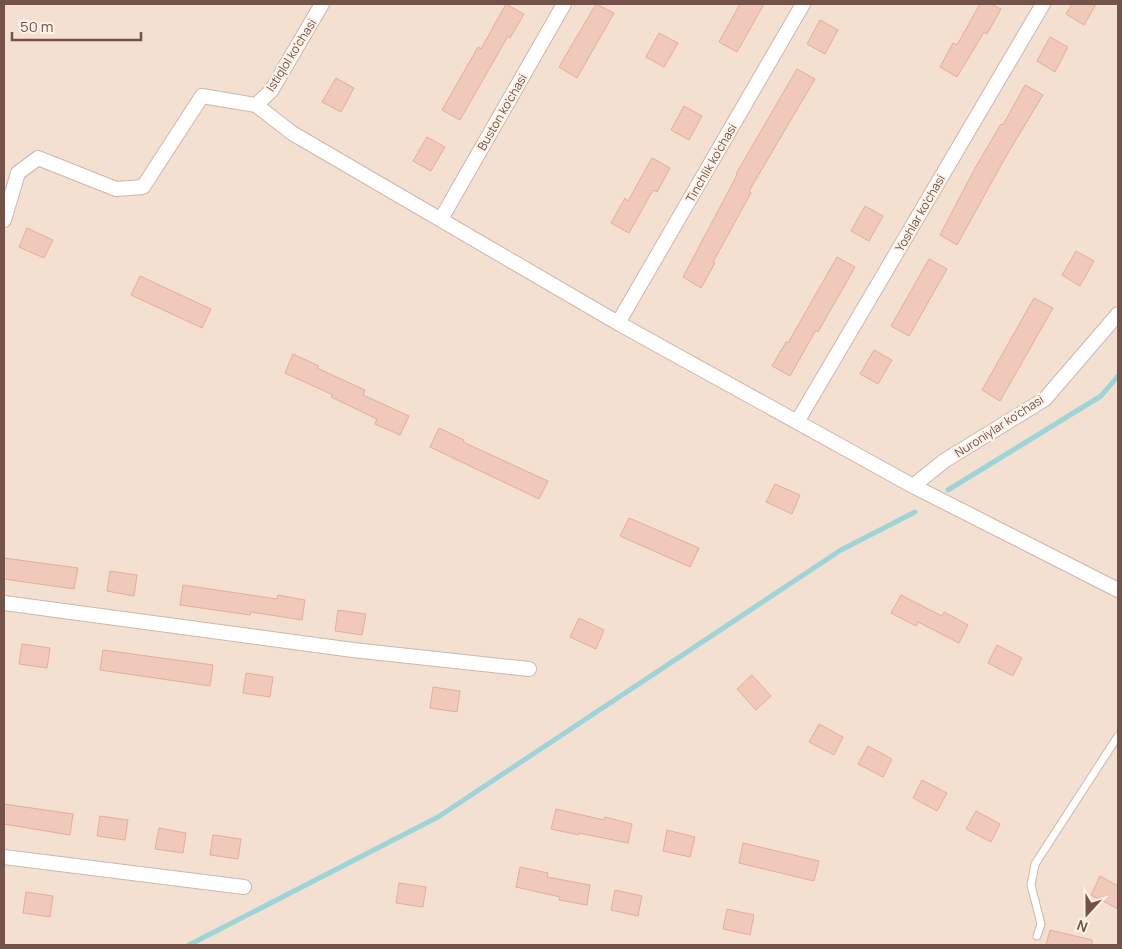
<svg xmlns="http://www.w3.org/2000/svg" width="1122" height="949" viewBox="0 0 1122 949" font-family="Manrope,sans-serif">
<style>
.residential{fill:#f3e0d0}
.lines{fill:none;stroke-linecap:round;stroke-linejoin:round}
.stream{stroke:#9dd4d7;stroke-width:5}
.building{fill:#f1c9ba;stroke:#e4ae9a}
.service-casing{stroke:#cfb7ac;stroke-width:9}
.minor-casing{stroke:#cfb7ac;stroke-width:16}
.service{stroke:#fff;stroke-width:7}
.minor{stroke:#fff;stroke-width:14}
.labels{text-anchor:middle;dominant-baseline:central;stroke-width:4;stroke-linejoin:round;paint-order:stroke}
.street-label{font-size:12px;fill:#735349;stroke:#fff3e8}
</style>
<rect width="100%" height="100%" fill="#fcefe2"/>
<path class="residential" d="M 4,4 L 1118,4 L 1118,945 L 4,945 Z"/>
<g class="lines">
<path class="stream" d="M 948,490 L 1101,396 L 1118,376
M 189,945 L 438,817 L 841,550 L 915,512"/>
</g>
<path class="building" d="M 506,4 L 524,14 L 510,38 L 508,36 L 460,120 L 442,110 L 478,47 L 481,49 Z
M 596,4 L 614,13 L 577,78 L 559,67 Z
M 740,4 L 764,4 L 737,52 L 719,42 Z
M 980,4 L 991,4 L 1001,9 L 987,34 L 984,32 L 957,77 L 940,67 L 953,43 L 957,45 Z
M 1072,4 L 1096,4 L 1084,25 L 1066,14 Z
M 820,20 L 838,30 L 825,54 L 807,44 Z
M 659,33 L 678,43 L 664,67 L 646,57 Z
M 1050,37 L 1068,47 L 1055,72 L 1037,61 Z
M 797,69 L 815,79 L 749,191 L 751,193 L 713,262 L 715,263 L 701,288 L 683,277 L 737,175 L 736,174 Z
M 336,78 L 354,88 L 341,112 L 322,102 Z
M 1025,85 L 1043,95 L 1005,158 L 957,245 L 940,235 L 974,170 L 1001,124 L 1003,125 Z
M 684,106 L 702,116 L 689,140 L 671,130 Z
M 427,137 L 445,147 L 431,171 L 413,161 Z
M 652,158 L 670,168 L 657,192 L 653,190 L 629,233 L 611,223 L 625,198 L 628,201 Z
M 865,206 L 883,216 L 869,241 L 851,231 Z
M 27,228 L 53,240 L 44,258 L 19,247 Z
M 1076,251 L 1094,261 L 1080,286 L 1062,275 Z
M 837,257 L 855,267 L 818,332 L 816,330 L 790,376 L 772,366 L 786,342 L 788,343 Z
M 929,259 L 947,269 L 909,336 L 891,326 Z
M 140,276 L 211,309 L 202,328 L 131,295 Z
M 1034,298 L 1053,308 L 1000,401 L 982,390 Z
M 874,350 L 892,360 L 878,384 L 860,374 Z
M 293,354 L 319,366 L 317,368 L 365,390 L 363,395 L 409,416 L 400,435 L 375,424 L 377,419 L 331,397 L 333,395 L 285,373 Z
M 439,428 L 464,440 L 463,442 L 548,481 L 539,499 L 430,447 Z
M 775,484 L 800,495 L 792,514 L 766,502 Z
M 629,518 L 699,548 L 690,567 L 620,536 Z
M 4,558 L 78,568 L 74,589 L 4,579 Z
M 110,571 L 137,575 L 134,596 L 107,591 Z
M 183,585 L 277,599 L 278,595 L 305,600 L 302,620 L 251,612 L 250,615 L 180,605 Z
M 901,595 L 942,616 L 944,612 L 968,625 L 959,643 L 918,622 L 916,626 L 891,613 Z
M 338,610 L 366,614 L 362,635 L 335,631 Z
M 579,618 L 604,630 L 596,649 L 570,637 Z
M 22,644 L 50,648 L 47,668 L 19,664 Z
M 997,645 L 1022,658 L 1013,676 L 988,663 Z
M 103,650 L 213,665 L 210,686 L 100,670 Z
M 246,673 L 273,677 L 270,697 L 243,693 Z
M 752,675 L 771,696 L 756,710 L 737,689 Z
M 433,687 L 460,691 L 457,712 L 430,708 Z
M 819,724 L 843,737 L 834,755 L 809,742 Z
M 868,746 L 892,759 L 883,777 L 858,764 Z
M 922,780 L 947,793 L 937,811 L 913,798 Z
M 4,804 L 73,814 L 70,835 L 4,824 Z
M 556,809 L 604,820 L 605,817 L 632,824 L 628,843 L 579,833 L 579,835 L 551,829 Z
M 976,811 L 1000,824 L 991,842 L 966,829 Z
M 100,816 L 128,820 L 125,840 L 97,836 Z
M 159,828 L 186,833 L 183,853 L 155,849 Z
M 667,830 L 695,837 L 690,857 L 663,851 Z
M 213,835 L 241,839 L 238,859 L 210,855 Z
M 743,843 L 819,861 L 814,881 L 739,863 Z
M 520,867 L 548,873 L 547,877 L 590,885 L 587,905 L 559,900 L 560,897 L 516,887 Z
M 1100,876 L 1118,886 L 1118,909 L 1091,895 Z
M 399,883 L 426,887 L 423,907 L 396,903 Z
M 615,890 L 642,896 L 638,916 L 611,910 Z
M 26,892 L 53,896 L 50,917 L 23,913 Z
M 727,909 L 754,915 L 750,935 L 723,929 Z
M 1050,930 L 1092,940 L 1092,945 L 1046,945 Z"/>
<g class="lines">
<g class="service-casing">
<path id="service" d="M 1037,936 L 1041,924 L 1031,885 L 1035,864 L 1118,736"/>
</g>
<g class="minor-casing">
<path id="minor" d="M 256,105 L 271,91 L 322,4
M 441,219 L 564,4
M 4,220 L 18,173 L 38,158 L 116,189 L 143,187 L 202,96 L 256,105 L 292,133 L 618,323 L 913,486 L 1118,590
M 618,323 L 803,4
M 797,422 L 1043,4
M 913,486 L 944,461 L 1045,399 L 1118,314
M 4,603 L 353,650 L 529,669
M 4,857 L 244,887"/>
</g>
<use href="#service" class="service"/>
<use href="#minor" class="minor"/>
</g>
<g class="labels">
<g class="street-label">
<text transform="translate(291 55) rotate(-58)">Istiqlol ko'chasi</text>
<text transform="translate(502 112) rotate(-60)">Buston ko'chasi</text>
<text transform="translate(711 163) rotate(-60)">Tinchlik ko'chasi</text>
<text transform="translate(920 213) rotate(-60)">Yoshlar ko'chasi</text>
<text transform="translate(999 426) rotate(-33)">Nuroniylar ko'chasi</text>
</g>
</g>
<rect width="1122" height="949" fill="none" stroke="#735349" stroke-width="10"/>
<g transform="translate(1087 914) rotate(201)" stroke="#fff3e8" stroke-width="4" paint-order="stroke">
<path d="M0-4L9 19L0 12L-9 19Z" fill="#735349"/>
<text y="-8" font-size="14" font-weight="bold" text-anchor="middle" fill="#735349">N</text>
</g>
<path d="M12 32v8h129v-8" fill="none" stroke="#735349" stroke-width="2.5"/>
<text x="20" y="32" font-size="15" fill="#735349" stroke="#fff3e8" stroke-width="4" paint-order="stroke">50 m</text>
</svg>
